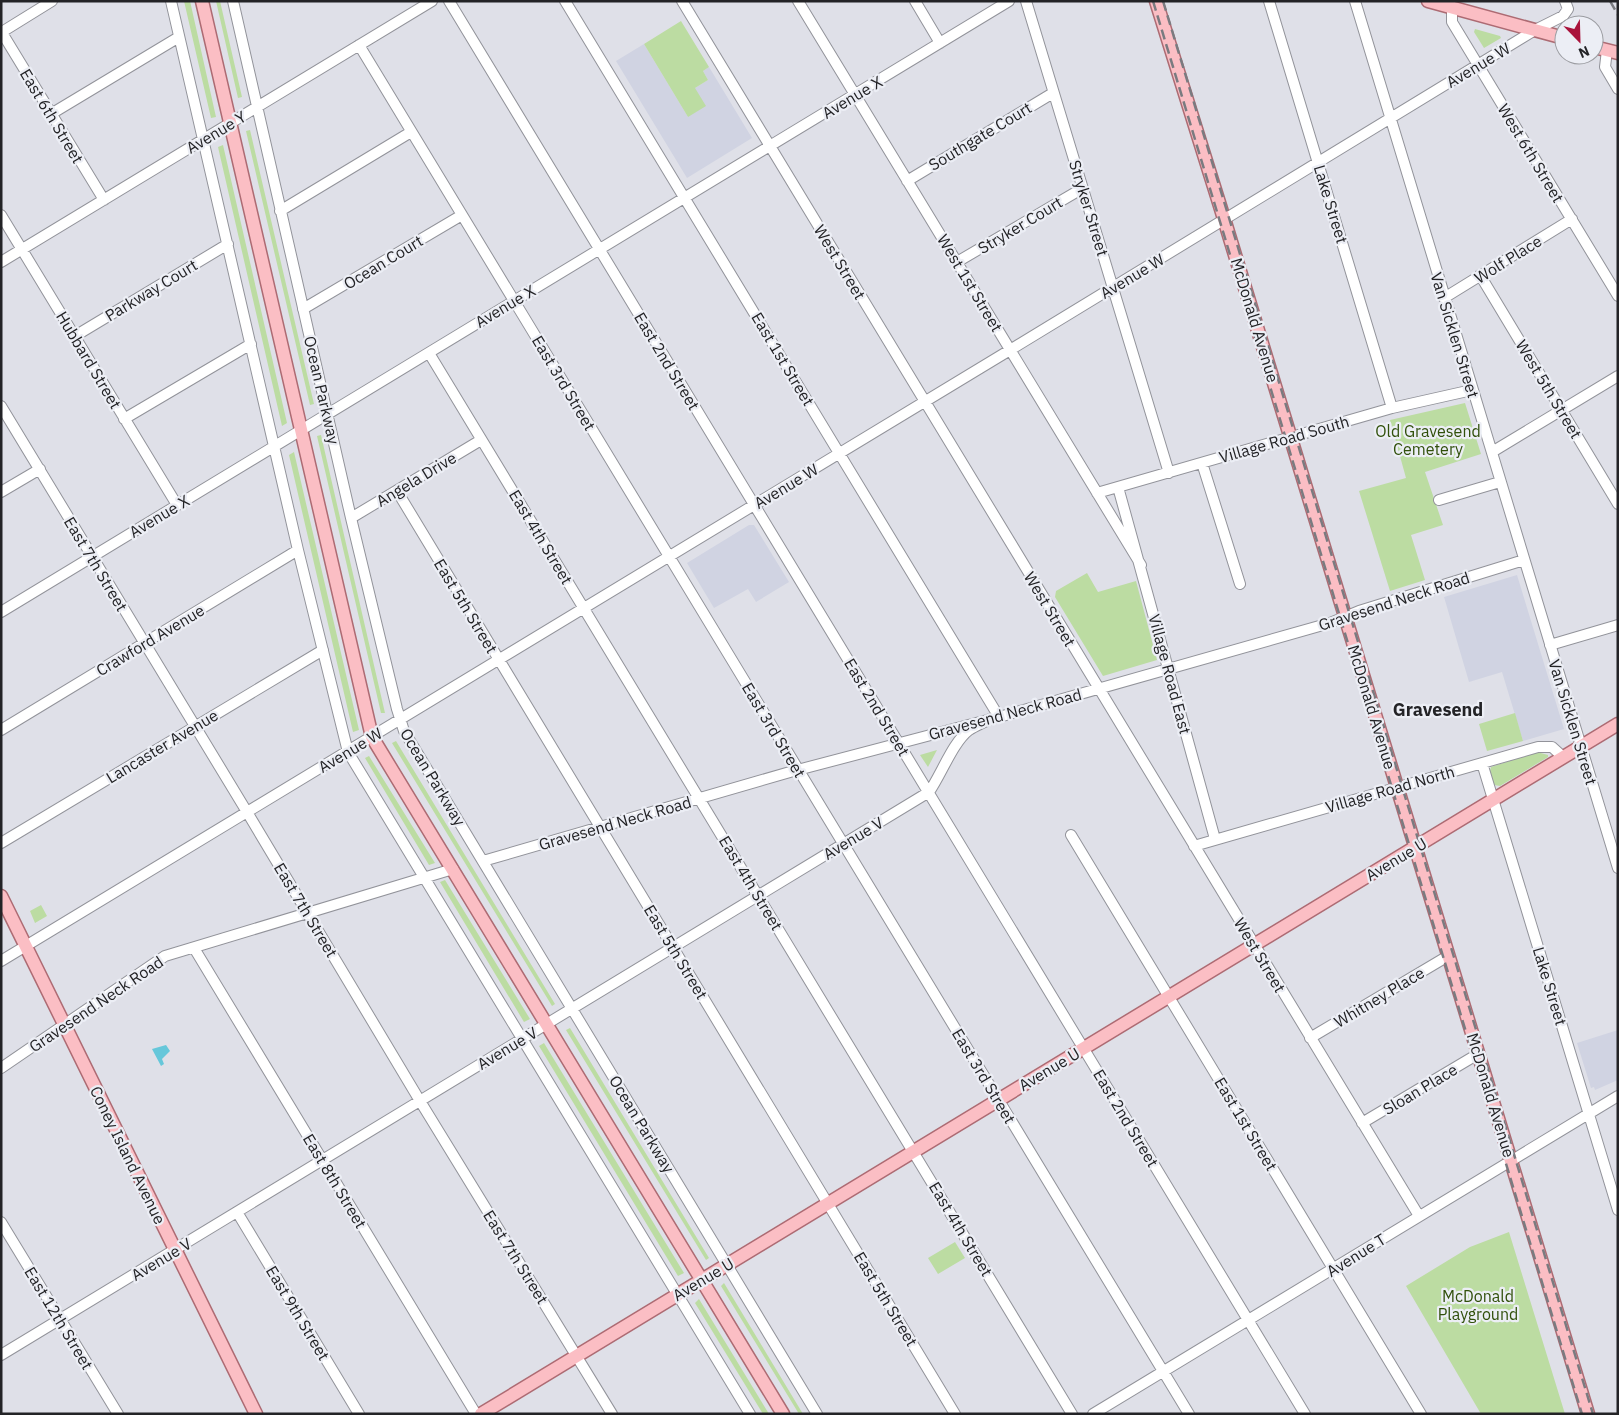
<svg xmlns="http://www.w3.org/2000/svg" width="1619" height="1415" viewBox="0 0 1619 1415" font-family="'IBM Plex Sans',sans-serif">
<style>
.built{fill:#d0d3e2}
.green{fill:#bcdca2}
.water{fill:#66c7da}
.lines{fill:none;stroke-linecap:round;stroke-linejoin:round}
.minor-casing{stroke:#92939a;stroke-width:12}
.major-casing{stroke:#ad6b73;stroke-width:15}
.minor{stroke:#fff;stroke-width:10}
.major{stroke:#fbbec4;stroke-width:12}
.rail{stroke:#7a7b80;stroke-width:2.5;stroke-dasharray:10 5;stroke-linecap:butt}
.labels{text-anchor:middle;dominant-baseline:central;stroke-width:4.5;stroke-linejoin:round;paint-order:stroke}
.street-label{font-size:16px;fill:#232326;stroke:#eceef5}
.park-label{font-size:16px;fill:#31500b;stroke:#eceef5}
.neighbourhood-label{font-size:18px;font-weight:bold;fill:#232326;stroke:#eceef5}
</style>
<rect width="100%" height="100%" fill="#dfe0e8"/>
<path class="built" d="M 644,44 L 688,117 L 695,88 L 708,80 L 703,71 L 709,67 L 752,138 L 687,178 L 616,61 Z
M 749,525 L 754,525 L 789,582 L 756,602 L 748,589 L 714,608 L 687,563 Z
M 1517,575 L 1564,729 L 1523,741 L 1502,672 L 1469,682 L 1444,597 Z
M 1618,1030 L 1618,1080 L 1595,1090 L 1594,1087 L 1591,1088 L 1577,1043 Z"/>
<path class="green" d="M 184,1 L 190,1 L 216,117 L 211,118 Z
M 216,1 L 220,1 L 242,97 L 238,98 Z
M 681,21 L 709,67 L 703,71 L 708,80 L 695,88 L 706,106 L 688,117 L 644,44 Z
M 1475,29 L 1500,36 L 1501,38 L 1484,48 L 1474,32 Z
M 250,130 L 314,404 L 310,405 L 246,131 Z
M 223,145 L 287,423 L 282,426 L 218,147 Z
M 1465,403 L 1481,454 L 1425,472 L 1443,525 L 1411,535 L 1425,580 L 1390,591 L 1359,491 L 1406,478 L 1390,420 Z
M 321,435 L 385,713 L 381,713 L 317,436 Z
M 294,452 L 359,730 L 353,732 L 289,455 Z
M 1087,573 L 1098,592 L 1136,581 L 1157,660 L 1103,676 L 1055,597 L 1056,591 Z
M 1515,713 L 1523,741 L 1487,751 L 1479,724 Z
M 396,741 L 555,1004 L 552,1006 L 392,743 Z
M 937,750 L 928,767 L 920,755 Z
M 1537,752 L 1548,755 L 1548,757 L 1500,786 L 1494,785 L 1490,771 L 1491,767 Z
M 369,756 L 435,863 L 429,865 L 365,758 Z
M 445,880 L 530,1019 L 524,1022 L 440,882 Z
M 41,905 L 47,916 L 35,923 L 30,911 Z
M 570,1028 L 709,1258 L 706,1260 L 566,1030 Z
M 544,1043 L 684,1273 L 678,1276 L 539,1046 Z
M 1509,1232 L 1565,1414 L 1481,1414 L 1406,1286 L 1470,1247 Z
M 955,1242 L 965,1258 L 938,1274 L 928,1258 Z
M 724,1283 L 803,1414 L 799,1414 L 721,1286 Z
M 699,1299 L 769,1414 L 763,1414 L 695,1303 Z"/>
<path class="water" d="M 166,1045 L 170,1051 L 162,1059 L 164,1064 L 161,1066 L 152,1049 Z"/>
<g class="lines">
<g class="minor-casing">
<path id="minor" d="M 171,1 L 298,550 L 348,752 L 750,1414
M 233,1 L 351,518 L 397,709 L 404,731 L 817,1414
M 449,1 L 1305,1414
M 565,1 L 999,717
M 682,1 L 1419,1216
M 798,1 L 1141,565
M 915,1 L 940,43
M 1026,1 L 1169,473
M 1269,1 L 1392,408
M 1355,1 L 1618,868
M 1452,8 L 1452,22 L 1618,296
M 1,31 L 104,200
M 2,32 L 52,1
M 359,45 L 1189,1414
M 1607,50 L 1605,67 L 1618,89
M 51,114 L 179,37
M 907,181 L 1053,93
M 280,211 L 411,132
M 1,215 L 177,505
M 1,262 L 432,1
M 957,262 L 1083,188
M 1480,275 L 1618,504
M 1444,298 L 1572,219
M 303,309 L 462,215
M 75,336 L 228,244
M 429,353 L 1072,1414
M 1,406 L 247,812 L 420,1101 L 612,1414
M 124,419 L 251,344
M 1492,452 L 1618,376
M 1202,463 L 1240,584
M 1118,487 L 1215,839
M 397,491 L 955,1414
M 1,492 L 40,469
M 1097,493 L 1392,408 L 1472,390
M 1439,500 L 1500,482
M 351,518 L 481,440
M 1,612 L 1009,1
M 1550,645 L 1618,625
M 1,730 L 298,550
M 1482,763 L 1618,1210
M 1071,835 L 1421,1414
M 1,843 L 323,650
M 1194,846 L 1538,747 L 1552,747 L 1563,757
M 483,861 L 790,772 L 999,717 L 1330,623 L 1359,611 L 1524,560
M 194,948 L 476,1414
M 1,961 L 1010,350 L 1535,30 L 1563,16 L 1568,9 L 1565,1
M 1310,1038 L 1448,956
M 1,1068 L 165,956 L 453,869
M 1362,1123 L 1478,1054
M 237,1212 L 359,1414
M 1,1222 L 118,1414
M 1,1355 L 929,792 C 941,775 953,742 969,730 C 975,726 983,723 990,719
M 1093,1414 L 1618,1096"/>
</g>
<g class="major-casing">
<path id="major" d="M 202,1 L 372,737 L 783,1414
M 1156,1 L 1221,209 L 1588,1414
M 1428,1 L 1564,38
M 1594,47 L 1618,53
M 1,896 L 256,1414
M 481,1414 L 1618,724"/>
</g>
<use href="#minor" class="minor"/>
<use href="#major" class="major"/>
<path class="rail" d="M 1153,1 L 1582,1414
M 1163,1 L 1593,1414
M 1610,1 L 1618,15"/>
</g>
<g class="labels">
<g class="street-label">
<text transform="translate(1478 65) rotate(-31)">Avenue W</text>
<text transform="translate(852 97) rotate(-31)">Avenue X</text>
<text transform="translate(52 116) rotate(59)">East 6th Street</text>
<text transform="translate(216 132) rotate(-31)">Avenue Y</text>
<text transform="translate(980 136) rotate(-31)">Southgate Court</text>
<text transform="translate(1531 153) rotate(59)">West 6th Street</text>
<text transform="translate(1331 204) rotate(73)">Lake Street</text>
<text transform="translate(1089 208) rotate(73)">Stryker Street</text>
<text transform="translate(1020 225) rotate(-31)">Stryker Court</text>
<text transform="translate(1508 259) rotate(-32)">Wolf Place</text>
<text transform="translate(383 262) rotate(-31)">Ocean Court</text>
<text transform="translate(840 262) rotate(59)">West Street</text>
<text transform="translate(1132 276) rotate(-31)">Avenue W</text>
<text transform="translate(970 283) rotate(59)">West 1st Street</text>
<text transform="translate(151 290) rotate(-31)">Parkway Court</text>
<text transform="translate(505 306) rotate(-31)">Avenue X</text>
<text transform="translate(1255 320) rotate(73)">McDonald Avenue</text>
<text transform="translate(1455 335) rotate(73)">Van Sicklen Street</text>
<text transform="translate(783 359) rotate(59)">East 1st Street</text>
<text transform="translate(89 360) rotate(59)">Hubbard Street</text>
<text transform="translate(667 361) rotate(59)">East 2nd Street</text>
<text transform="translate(564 383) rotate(59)">East 3rd Street</text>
<text transform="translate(1549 389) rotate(59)">West 5th Street</text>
<text transform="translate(322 390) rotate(77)">Ocean Parkway</text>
<text transform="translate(1284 439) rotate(-16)">Village Road South</text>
<text transform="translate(416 479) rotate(-31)">Angela Drive</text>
<text transform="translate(786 486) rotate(-31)">Avenue W</text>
<text transform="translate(159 516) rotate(-31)">Avenue X</text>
<text transform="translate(541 537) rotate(59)">East 4th Street</text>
<text transform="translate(96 564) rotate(59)">East 7th Street</text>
<text transform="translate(1394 601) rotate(-18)">Gravesend Neck Road</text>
<text transform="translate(466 606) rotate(59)">East 5th Street</text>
<text transform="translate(1050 609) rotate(59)">West Street</text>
<text transform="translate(150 640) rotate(-31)">Crawford Avenue</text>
<text transform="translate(1170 674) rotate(75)">Village Road East</text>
<text transform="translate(877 707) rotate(59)">East 2nd Street</text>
<text transform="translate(1372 707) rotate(73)">McDonald Avenue</text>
<text transform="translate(1005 714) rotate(-15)">Gravesend Neck Road</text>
<text transform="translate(1573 722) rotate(73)">Van Sicklen Street</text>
<text transform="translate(774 730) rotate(59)">East 3rd Street</text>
<text transform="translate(162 746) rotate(-31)">Lancaster Avenue</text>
<text transform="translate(350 750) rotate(-31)">Avenue W</text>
<text transform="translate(433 777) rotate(59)">Ocean Parkway</text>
<text transform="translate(1390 789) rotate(-16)">Village Road North</text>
<text transform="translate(615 823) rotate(-16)">Gravesend Neck Road</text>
<text transform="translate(853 838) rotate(-31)">Avenue V</text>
<text transform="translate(1396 859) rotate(-31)">Avenue U</text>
<text transform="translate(751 883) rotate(59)">East 4th Street</text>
<text transform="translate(306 910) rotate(59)">East 7th Street</text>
<text transform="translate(676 952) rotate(59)">East 5th Street</text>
<text transform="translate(1260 955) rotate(59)">West Street</text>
<text transform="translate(1550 986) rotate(73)">Lake Street</text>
<text transform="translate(1379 997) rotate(-31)">Whitney Place</text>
<text transform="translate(96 1004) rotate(-34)">Gravesend Neck Road</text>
<text transform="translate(507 1048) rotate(-31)">Avenue V</text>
<text transform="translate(1049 1069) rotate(-31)">Avenue U</text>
<text transform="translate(984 1076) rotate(59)">East 3rd Street</text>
<text transform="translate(1420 1089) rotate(-31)">Sloan Place</text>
<text transform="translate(1491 1095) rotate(73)">McDonald Avenue</text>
<text transform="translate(1126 1118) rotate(59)">East 2nd Street</text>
<text transform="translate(642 1124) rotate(59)">Ocean Parkway</text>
<text transform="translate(1246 1124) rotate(59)">East 1st Street</text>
<text transform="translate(128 1155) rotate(64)">Coney Island Avenue</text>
<text transform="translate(335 1181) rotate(59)">East 8th Street</text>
<text transform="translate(961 1229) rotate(59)">East 4th Street</text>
<text transform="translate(1356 1255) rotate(-32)">Avenue T</text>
<text transform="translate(516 1257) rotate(58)">East 7th Street</text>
<text transform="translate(161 1259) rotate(-31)">Avenue V</text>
<text transform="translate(703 1279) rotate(-31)">Avenue U</text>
<text transform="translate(886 1299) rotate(59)">East 5th Street</text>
<text transform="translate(298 1313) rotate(59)">East 9th Street</text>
<text transform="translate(59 1318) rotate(59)">East 12th Street</text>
</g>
<g class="park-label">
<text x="1428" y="431">Old Gravesend<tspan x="1428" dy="18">Cemetery</tspan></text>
<text x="1478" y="1296">McDonald<tspan x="1478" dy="18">Playground</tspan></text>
</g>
<g class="neighbourhood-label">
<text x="1438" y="709">Gravesend</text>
</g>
</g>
<rect width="1619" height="1415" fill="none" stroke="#232326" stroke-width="5"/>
<g transform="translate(1579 40) rotate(157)"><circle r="24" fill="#eceef5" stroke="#9c9da2"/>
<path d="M0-4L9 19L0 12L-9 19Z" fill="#a9123b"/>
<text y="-8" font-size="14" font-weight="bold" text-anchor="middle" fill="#232326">N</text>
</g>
</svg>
